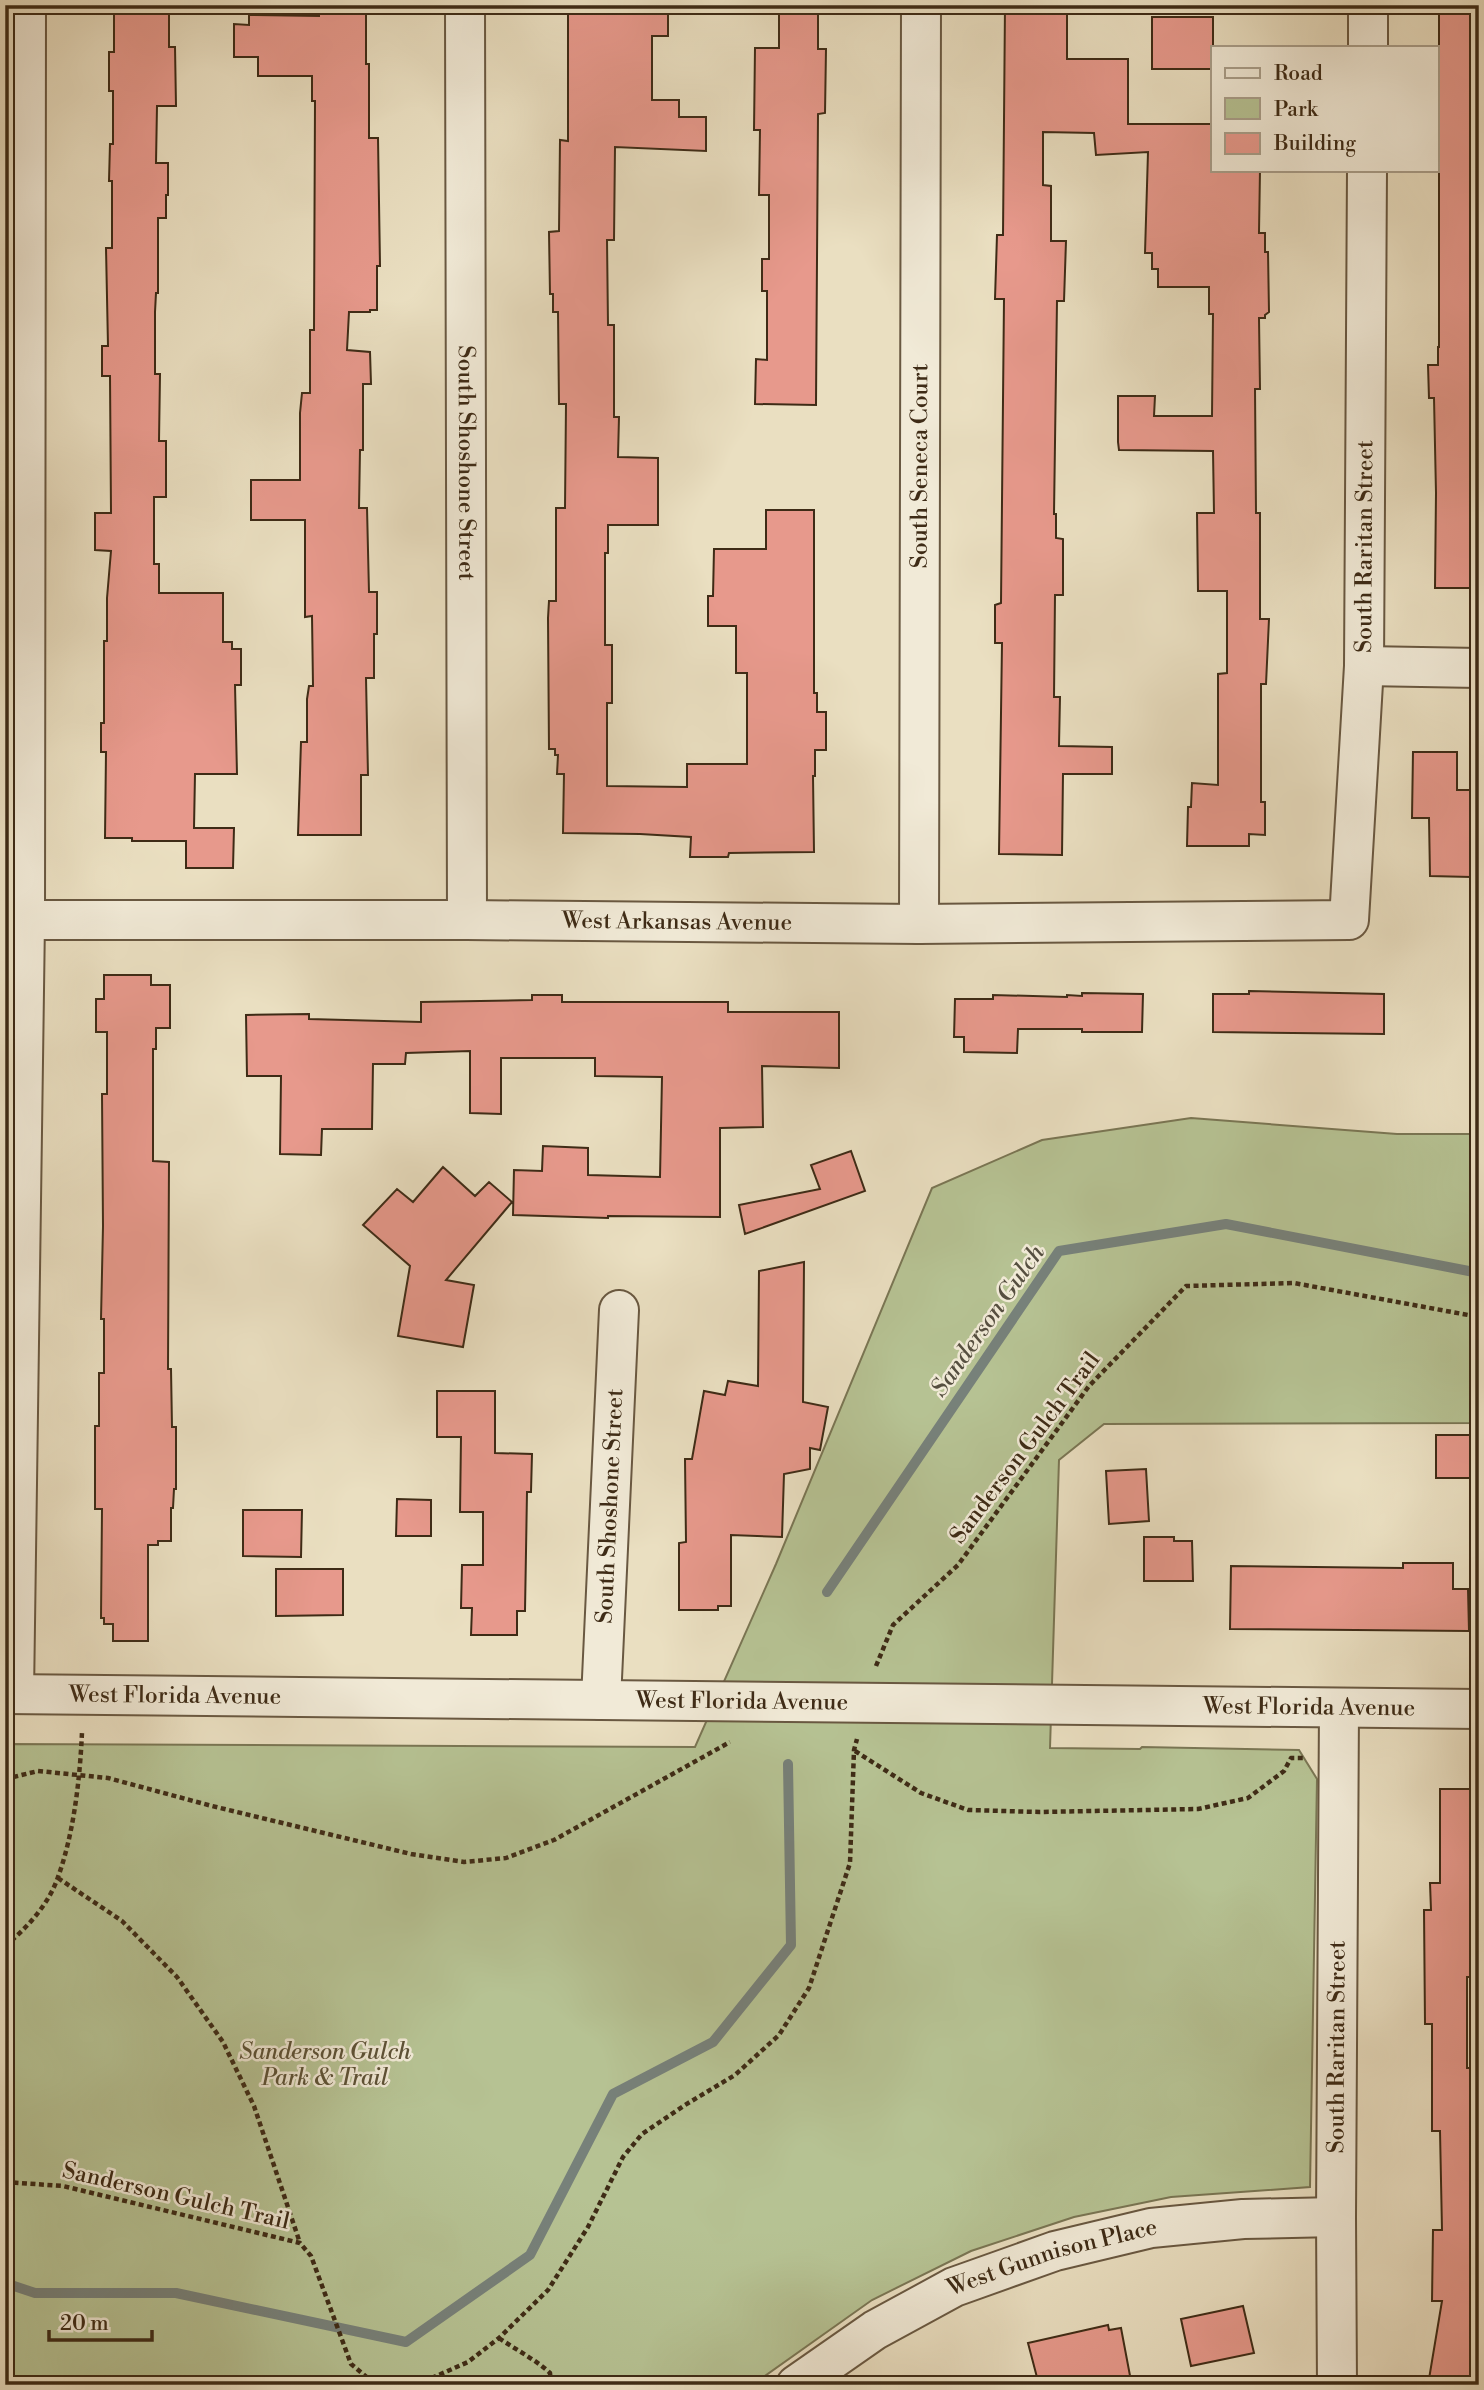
<svg xmlns="http://www.w3.org/2000/svg" width="1484" height="2390" viewBox="0 0 1484 2390" font-family="'Libre Bodoni',serif">
<style>
.green{fill:#b6c293;stroke:#7a7654;stroke-width:2}
.lines{fill:none;stroke-linecap:round;stroke-linejoin:round}
.stream{stroke:#77817a;stroke-width:10}
.building{fill:#e7998c;stroke:#3e2b16;stroke-width:2}
.minor-casing{stroke:#695841;stroke-width:42}
.path{stroke:#3e2b16;stroke-width:4.5;stroke-dasharray:5 3.5;stroke-linecap:butt}
.minor{stroke:#f1ead7;stroke-width:38}
.labels{text-anchor:middle;dominant-baseline:central;stroke-width:5;stroke-linejoin:round;paint-order:stroke}
.street-label{font-size:23px;fill:#3e2b16;stroke:#f1ead7}
.park-label{font-size:23px;font-style:italic;fill:#5c5135;stroke:#f1ead7}
.water-label{font-size:24px;font-style:italic;fill:#564f40;stroke:#f1ead7}
</style>
<rect width="100%" height="100%" fill="#eadfc1"/>
<filter id="stains"><feTurbulence type="fractalNoise" baseFrequency=".00286" numOctaves="4"/><feColorMatrix values="0 0 0 0 .2 0 0 0 0 .09 0 0 0 0 .02 0 0 0 .5 -.17"/></filter>
<radialGradient id="worn" r=".72"><stop offset=".6" stop-color="#630" stop-opacity="0"/><stop offset="1" stop-color="#630" stop-opacity=".3"/></radialGradient>
<path class="green" d="M 1191,1118 L 1397,1134 L 1479,1134 L 1479,1423 L 1104,1424 L 1059,1460 L 1050,1748 L 1140,1749 L 1142,1747 L 1299,1750 L 1317,1779 L 1310,2187 L 1171,2197 L 1074,2217 L 971,2251 L 872,2300 L 752,2385 L 5,2385 L 5,1744 L 695,1747 L 776,1564 L 932,1188 L 1042,1140 Z"/>
<g class="lines">
<path class="stream" d="M 827,1592 L 1059,1251 L 1226,1224 L 1479,1273
M 5,2283 L 35,2293 L 176,2293 L 406,2342 L 530,2255 L 613,2094 L 713,2042 L 791,1945 L 788,1764"/>
</g>
<path class="building" d="M 114,5 L 169,5 L 169,47 L 175,47 L 176,106 L 157,106 L 156,163 L 168,163 L 168,195 L 166,195 L 166,218 L 158,218 L 158,293 L 156,293 L 155,312 L 155,374 L 160,374 L 159,441 L 166,441 L 166,497 L 154,497 L 154,564 L 159,564 L 159,593 L 223,593 L 223,642 L 232,642 L 232,649 L 241,649 L 241,685 L 235,685 L 237,774 L 195,774 L 194,828 L 234,828 L 233,868 L 186,868 L 186,841 L 132,841 L 132,838 L 105,838 L 106,752 L 101,752 L 101,723 L 104,723 L 104,641 L 107,641 L 107,598 L 111,551 L 95,550 L 95,513 L 111,513 L 110,376 L 102,376 L 102,346 L 108,346 L 106,248 L 112,248 L 112,181 L 109,181 L 110,144 L 113,144 L 113,91 L 109,91 L 109,52 L 114,52 Z
M 319,5 L 366,5 L 366,64 L 369,64 L 369,138 L 378,138 L 380,266 L 377,266 L 377,310 L 370,310 L 370,312 L 349,312 L 347,350 L 370,352 L 371,384 L 363,384 L 363,450 L 360,450 L 359,508 L 367,508 L 369,592 L 377,592 L 377,634 L 374,634 L 374,678 L 366,678 L 368,775 L 361,775 L 361,835 L 298,835 L 301,742 L 307,742 L 307,699 L 309,686 L 313,686 L 312,616 L 305,617 L 305,520 L 251,520 L 251,480 L 300,480 L 300,413 L 302,393 L 310,393 L 310,330 L 314,330 L 315,101 L 312,101 L 312,76 L 258,76 L 258,57 L 234,57 L 234,24 L 249,25 L 249,15 L 319,16 Z
M 568,5 L 668,5 L 668,36 L 652,36 L 652,100 L 679,100 L 679,117 L 706,117 L 706,151 L 615,147 L 614,240 L 607,240 L 608,325 L 614,325 L 614,417 L 619,417 L 618,457 L 658,458 L 658,525 L 608,525 L 608,553 L 605,553 L 605,645 L 612,645 L 612,703 L 607,703 L 607,786 L 687,787 L 687,764 L 747,764 L 747,673 L 736,673 L 736,626 L 708,626 L 708,596 L 713,596 L 714,549 L 766,549 L 766,510 L 814,510 L 814,693 L 817,693 L 817,712 L 826,712 L 826,750 L 815,750 L 815,776 L 813,776 L 814,852 L 729,853 L 728,857 L 690,857 L 691,837 L 640,834 L 563,833 L 564,774 L 557,774 L 558,755 L 555,755 L 555,749 L 549,749 L 548,618 L 549,601 L 556,601 L 556,508 L 565,508 L 566,404 L 559,404 L 558,312 L 553,312 L 553,294 L 550,294 L 549,232 L 559,231 L 560,140 L 568,141 Z
M 779,5 L 818,5 L 818,49 L 826,49 L 825,113 L 818,114 L 816,405 L 755,404 L 756,359 L 767,360 L 767,291 L 762,291 L 762,259 L 769,259 L 769,195 L 759,195 L 760,130 L 754,130 L 755,48 L 779,48 Z
M 1005,5 L 1067,5 L 1067,59 L 1128,59 L 1128,124 L 1213,124 L 1213,170 L 1260,170 L 1259,233 L 1265,233 L 1265,252 L 1268,252 L 1269,312 L 1265,315 L 1265,318 L 1259,318 L 1260,389 L 1255,389 L 1256,513 L 1260,513 L 1260,619 L 1269,619 L 1266,684 L 1261,684 L 1261,802 L 1265,802 L 1265,835 L 1249,834 L 1249,846 L 1187,846 L 1188,807 L 1191,807 L 1192,783 L 1218,785 L 1218,674 L 1227,673 L 1227,591 L 1198,591 L 1197,513 L 1214,513 L 1213,451 L 1119,450 L 1118,442 L 1118,396 L 1155,396 L 1154,416 L 1212,416 L 1213,314 L 1209,314 L 1209,287 L 1158,287 L 1158,269 L 1152,269 L 1152,253 L 1145,253 L 1148,152 L 1096,155 L 1094,133 L 1043,132 L 1043,185 L 1051,186 L 1051,241 L 1066,241 L 1064,301 L 1057,301 L 1054,514 L 1056,514 L 1056,538 L 1063,539 L 1063,595 L 1055,595 L 1054,697 L 1060,697 L 1059,746 L 1112,747 L 1112,774 L 1063,774 L 1062,855 L 999,854 L 1002,643 L 995,643 L 995,605 L 1001,603 L 1004,299 L 995,299 L 997,235 L 1003,235 Z
M 1439,5 L 1479,5 L 1479,146 L 1477,146 L 1479,579 L 1476,579 L 1476,588 L 1435,588 L 1436,493 L 1434,398 L 1429,398 L 1428,365 L 1438,365 L 1438,347 L 1439,347 Z
M 1152,17 L 1213,17 L 1213,69 L 1152,69 Z
M 1413,752 L 1457,752 L 1457,790 L 1473,790 L 1471,877 L 1430,876 L 1429,818 L 1412,818 Z
M 104,975 L 151,975 L 151,985 L 170,985 L 170,1028 L 156,1028 L 156,1049 L 153,1049 L 153,1161 L 169,1162 L 168,1369 L 171,1369 L 172,1427 L 176,1427 L 176,1489 L 174,1489 L 173,1508 L 171,1508 L 171,1541 L 158,1541 L 158,1545 L 148,1545 L 148,1641 L 113,1641 L 113,1624 L 104,1624 L 104,1618 L 101,1618 L 102,1509 L 95,1509 L 95,1426 L 99,1426 L 99,1373 L 104,1373 L 104,1319 L 101,1319 L 103,1226 L 102,1094 L 107,1094 L 107,1032 L 96,1032 L 96,999 L 104,999 Z
M 1249,991 L 1384,994 L 1384,1034 L 1213,1032 L 1213,994 L 1249,994 Z
M 1082,993 L 1143,994 L 1142,1032 L 1082,1032 L 1082,1029 L 1018,1029 L 1017,1053 L 964,1052 L 964,1037 L 954,1037 L 955,999 L 993,999 L 993,995 L 1067,997 L 1067,995 L 1082,996 Z
M 532,995 L 562,995 L 562,1002 L 728,1002 L 728,1012 L 839,1012 L 839,1068 L 762,1066 L 763,1127 L 720,1128 L 720,1217 L 608,1216 L 608,1218 L 513,1215 L 514,1170 L 542,1171 L 543,1146 L 588,1148 L 588,1175 L 660,1177 L 662,1077 L 595,1076 L 595,1058 L 501,1058 L 501,1114 L 470,1113 L 470,1051 L 406,1053 L 405,1064 L 373,1064 L 372,1129 L 322,1129 L 321,1155 L 280,1154 L 281,1076 L 247,1076 L 246,1015 L 309,1014 L 309,1019 L 421,1022 L 421,1002 L 532,1000 Z
M 851,1151 L 865,1191 L 745,1234 L 739,1205 L 820,1189 L 811,1165 Z
M 443,1167 L 475,1196 L 489,1182 L 512,1202 L 446,1280 L 474,1285 L 463,1347 L 398,1336 L 410,1266 L 363,1225 L 397,1189 L 413,1202 Z
M 804,1262 L 803,1402 L 828,1407 L 820,1450 L 810,1448 L 810,1469 L 784,1474 L 782,1537 L 731,1535 L 731,1606 L 718,1606 L 718,1610 L 679,1610 L 679,1543 L 686,1542 L 685,1459 L 692,1459 L 704,1391 L 725,1395 L 728,1381 L 758,1386 L 759,1271 Z
M 437,1391 L 495,1391 L 495,1453 L 532,1454 L 531,1492 L 527,1492 L 525,1611 L 517,1611 L 517,1635 L 471,1635 L 472,1608 L 461,1608 L 462,1565 L 483,1565 L 483,1512 L 460,1512 L 461,1437 L 437,1437 Z
M 1436,1435 L 1479,1435 L 1479,1478 L 1436,1478 Z
M 1146,1469 L 1149,1521 L 1109,1524 L 1106,1471 Z
M 397,1499 L 431,1500 L 431,1536 L 396,1536 Z
M 243,1510 L 302,1510 L 301,1557 L 243,1556 Z
M 1144,1537 L 1174,1537 L 1174,1541 L 1192,1541 L 1193,1581 L 1144,1581 Z
M 1403,1563 L 1453,1563 L 1453,1589 L 1468,1589 L 1469,1631 L 1230,1629 L 1231,1566 L 1403,1568 Z
M 276,1569 L 343,1569 L 343,1615 L 276,1616 Z
M 1440,1789 L 1479,1789 L 1477,1977 L 1467,1977 L 1467,2068 L 1474,2068 L 1474,2117 L 1479,2117 L 1479,2208 L 1476,2208 L 1476,2352 L 1479,2352 L 1479,2385 L 1428,2385 L 1442,2301 L 1432,2301 L 1433,2230 L 1442,2230 L 1440,2131 L 1432,2131 L 1432,2024 L 1425,2024 L 1424,1910 L 1431,1910 L 1430,1883 L 1440,1883 Z
M 1243,2306 L 1254,2353 L 1191,2366 L 1181,2319 Z
M 1108,2325 L 1109,2330 L 1121,2328 L 1131,2381 L 1111,2385 L 1039,2385 L 1028,2343 Z"/>
<g class="lines">
<g class="minor-casing">
<g id="minor">
<path id="s1" d="M 465,5 L 467,920"/>
<path d="M 1368,47 L 1368,5"/>
<path d="M 1364,666 L 1479,668"/>
<path id="s2" d="M 5,920 L 467,920 L 919,924 L 1349,920 L 1364,666 L 1367,170"/>
<path id="s3" d="M 919,924 L 921,5"/>
<path id="s4" d="M 5,1694 L 1479,1709"/>
<path d="M 14,1694 L 25,920 L 26,5"/>
<path id="s5" d="M 601,1700 L 619,1310"/>
<path id="s6" d="M 796,2385 L 875,2330 L 954,2287 L 1055,2251 L 1151,2228 L 1243,2219 L 1336,2217"/>
<path id="s7" d="M 1337,2385 L 1336,2217 L 1339,1708"/>
</g>
</g>
<path class="path" d="M 876,1666 L 893,1625 L 958,1565 L 1089,1386 L 1186,1286 L 1294,1283 L 1479,1317
M 855,1751 L 921,1793 L 968,1810 L 1040,1812 L 1198,1809 L 1248,1798 L 1284,1771 L 1291,1758 L 1303,1758
M 5,1779 L 38,1771 L 108,1778 L 212,1806 L 411,1854 L 464,1862 L 506,1858 L 554,1840 L 730,1742
M 58,1878 L 122,1921 L 177,1977 L 223,2042 L 254,2106 L 300,2243
M 5,1946 C 27,1928 49,1904 58,1877 C 74,1833 80,1778 82,1732
M 5,2182 L 63,2186 L 300,2243 L 311,2256 L 351,2364 L 376,2385
M 499,2338 C 516,2350 535,2359 550,2373 L 551,2385
M 416,2385 L 468,2362 L 499,2338 L 548,2290 L 588,2227 L 623,2157 L 642,2134 L 685,2105 L 735,2075 L 779,2035 L 809,1988 L 850,1863 L 854,1750 L 857,1739"/>
<use href="#minor" class="minor"/>
</g>
<g class="labels">
<g class="street-label">
<text stroke="none"><textPath href="#s1" startOffset="458">South Shoshone Street</textPath></text>
<text stroke="none"><textPath href="#s3" startOffset="458">South Seneca Court</textPath></text>
<text stroke="none"><textPath href="#s2" startOffset="1718">South Raritan Street</textPath></text>
<text stroke="none"><textPath href="#s2" startOffset="672">West Arkansas Avenue</textPath></text>
<text transform="translate(1025 1448) rotate(-53)">Sanderson Gulch Trail</text>
<text stroke="none"><textPath href="#s5" startOffset="194">South Shoshone Street</textPath></text>
<text stroke="none"><textPath href="#s4" startOffset="170">West Florida Avenue</textPath></text>
<text stroke="none"><textPath href="#s4" startOffset="737">West Florida Avenue</textPath></text>
<text stroke="none"><textPath href="#s4" startOffset="1304">West Florida Avenue</textPath></text>
<text stroke="none"><textPath href="#s7" startOffset="338">South Raritan Street</textPath></text>
<text transform="translate(176 2196) rotate(13)">Sanderson Gulch Trail</text>
<text stroke="none"><textPath href="#s6" startOffset="289">West Gunnison Place</textPath></text>
</g>
<g class="park-label">
<text x="325" y="2052">Sanderson Gulch<tspan x="325" dy="26">Park &amp; Trail</tspan></text>
</g>
<g class="water-label">
<text transform="translate(988 1321) rotate(-55)">Sanderson Gulch</text>
</g>
</g>
<rect width="1484" height="2390" fill="none" stroke="#eadfc1" stroke-width="28"/>
<rect x="7" y="7" width="1470" height="2376" fill="none" stroke="#3e2b16" stroke-width="3.5"/>
<rect x="14" y="14" width="1456" height="2362" fill="none" stroke="#3e2b16" stroke-width="2"/>
<rect x="1211" y="46" width="228" height="126" fill="#f1ead7" stroke="#a99e8a" stroke-width="2"/>
<rect x="1225" y="68" width="35" height="10" fill="#f1ead7" stroke="#a99e8a" stroke-width="2"/>
<text x="1274" y="80" font-size="21" fill="#3e2b16">Road</text>
<rect x="1225" y="98" width="35" height="21" fill="#b6c293" stroke="#a99e8a" stroke-width="2"/>
<text x="1274" y="116" font-size="21" fill="#3e2b16">Park</text>
<rect x="1225" y="133" width="35" height="21" fill="#e7998c" stroke="#a99e8a" stroke-width="2"/>
<text x="1274" y="150" font-size="21" fill="#3e2b16">Building</text>
<path d="M49 2330v10h103v-10" fill="none" stroke="#3e2b16" stroke-width="3.5"/>
<text x="60" y="2330" font-size="21" fill="#3e2b16" stroke="#f1ead7" stroke-width="5" paint-order="stroke">20 m</text>
<rect width="100%" height="100%" filter="url(#stains)"/>
<rect width="100%" height="100%" fill="url(#worn)"/>
</svg>
